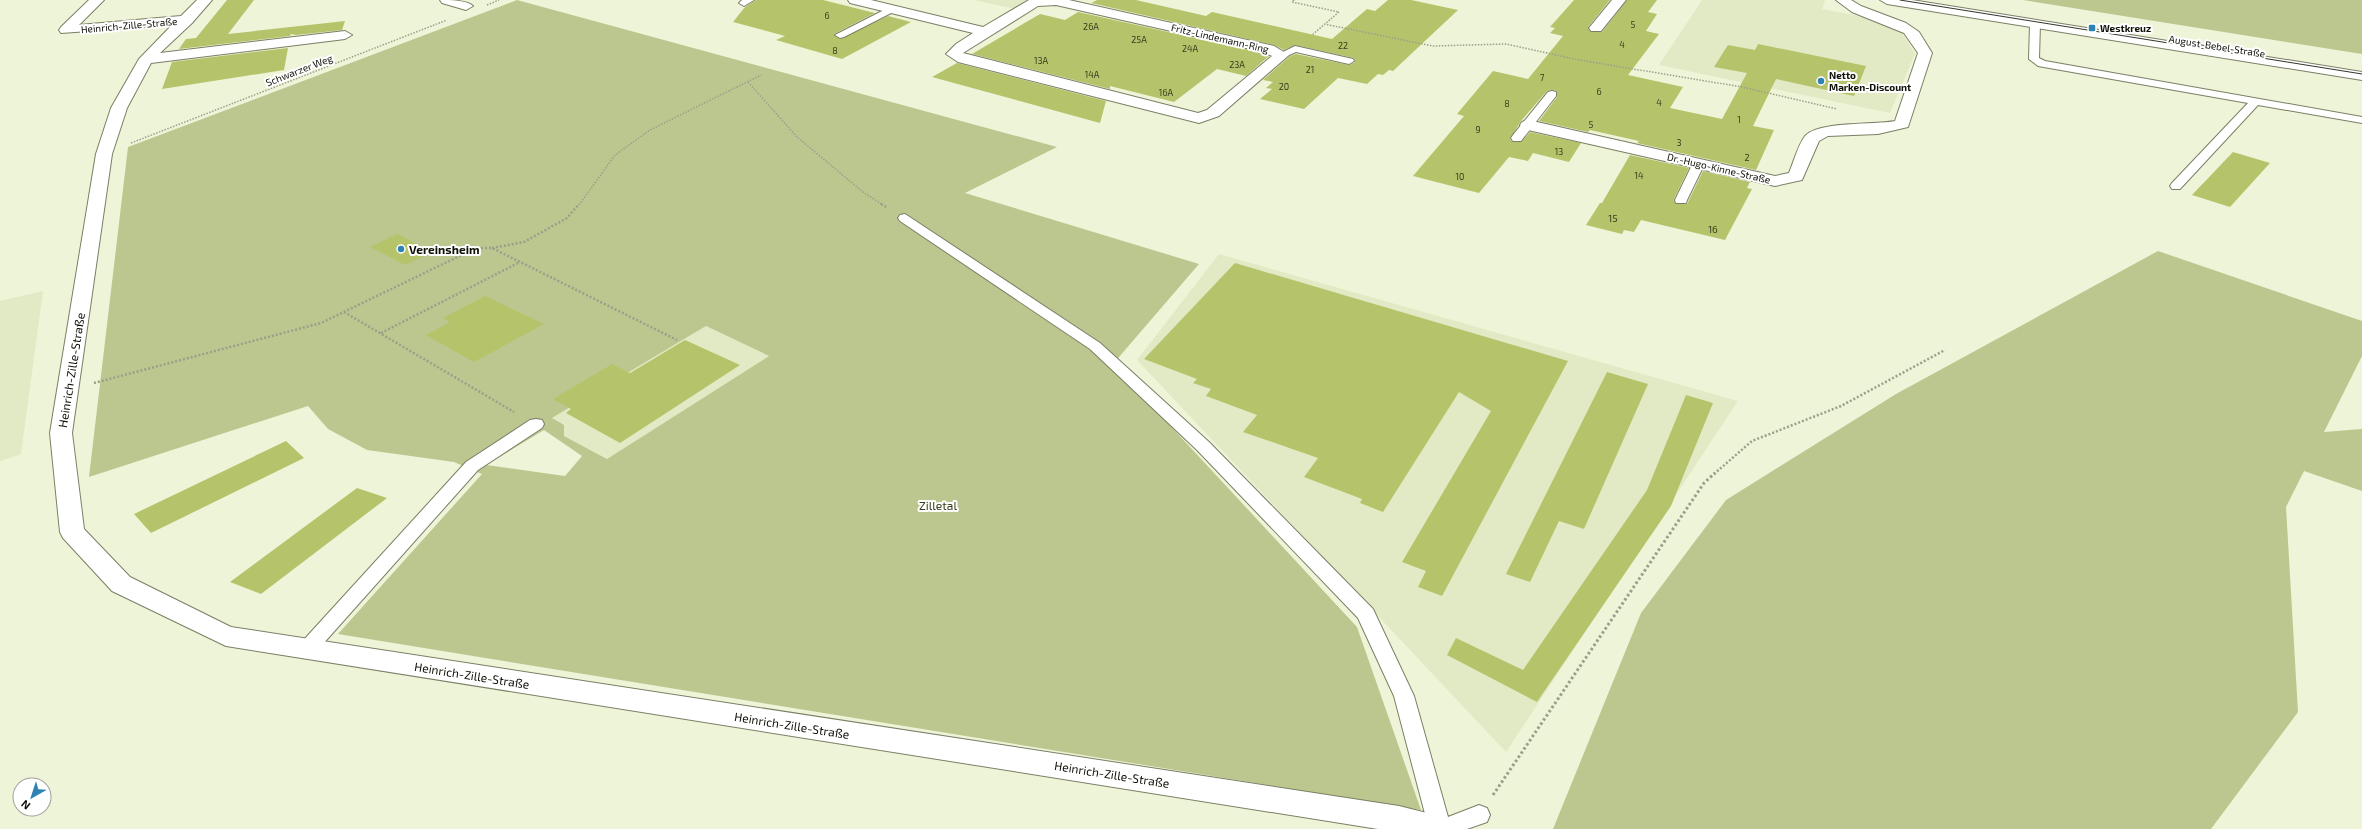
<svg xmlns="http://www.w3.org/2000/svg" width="2362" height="829" viewBox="0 0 2362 829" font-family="'Exo 2',sans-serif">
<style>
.built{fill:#e2eac5}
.green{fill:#bcc790;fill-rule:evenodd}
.building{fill:#b5c46b}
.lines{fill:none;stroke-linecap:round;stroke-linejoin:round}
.service-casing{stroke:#7a7f65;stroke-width:2}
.minor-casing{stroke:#7a7f65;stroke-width:2}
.tertiary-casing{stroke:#7a7f65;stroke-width:2}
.path-far2{stroke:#9a9f89;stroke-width:1.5;stroke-dasharray:1.5 1.5;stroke-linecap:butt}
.path-far1{stroke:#9a9f89;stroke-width:2.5;stroke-dasharray:2 2;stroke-linecap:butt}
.path{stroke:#9a9f89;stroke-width:3;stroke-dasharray:2.5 2.5;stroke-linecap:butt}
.service{fill:#fff;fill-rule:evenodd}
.minor{fill:#fff;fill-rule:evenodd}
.tertiary{fill:#fff;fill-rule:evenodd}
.tram{stroke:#323529;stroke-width:1}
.poi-dot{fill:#2e83b3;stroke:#fff;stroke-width:1.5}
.labels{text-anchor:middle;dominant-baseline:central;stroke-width:4;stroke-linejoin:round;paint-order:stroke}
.far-number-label{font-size:9px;fill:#383d20}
.far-street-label{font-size:10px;fill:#0e1007;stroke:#fff}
.far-poi-label{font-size:10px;font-weight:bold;fill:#0e1007;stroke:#fff;text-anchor:start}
.number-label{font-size:10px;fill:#383d20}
.poi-label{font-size:12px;font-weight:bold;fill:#0e1007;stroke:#fff;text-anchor:start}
.street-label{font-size:12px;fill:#0e1007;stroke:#fff}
.park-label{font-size:12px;fill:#383e19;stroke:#fff}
</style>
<rect width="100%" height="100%" fill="#eef4d7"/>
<path class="built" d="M 974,0 L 1030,0 L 1015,9 Z
M 1702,0 L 1825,0 L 1822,9 L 1880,20 L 1901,31 L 1915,54 L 1890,113 L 1659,65 Z
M 1219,254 L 1738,401 L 1506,752 L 1137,360 Z
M 43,291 L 21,454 L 0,461 L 0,301 Z
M 706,326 L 769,356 L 607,459 L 564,436 L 552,418 Z"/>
<path class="green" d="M 517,0 L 1057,147 L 965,193 L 1199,264 L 1113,364 L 1357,627 L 1421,810 L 338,634 L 482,474 L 454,462 L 367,450 L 328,429 L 308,406 L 89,477 L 128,147 ZM 706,326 L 769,356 L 607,459 L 564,436 L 564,425 L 552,418 ZM 544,430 L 582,456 L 565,476 L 486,465 Z
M 2023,0 L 2362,0 L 2362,54 Z
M 2158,251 L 2362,321 L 2362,356 L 2324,432 L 2362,429 L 2362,491 L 2304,471 L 2286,507 L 2298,712 L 2211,829 L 1553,829 L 1641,613 L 1726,500 L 1896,394 Z"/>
<path class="building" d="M 227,0 L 254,0 L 228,34 L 345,21 L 342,30 L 296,35 L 291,34 L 290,36 L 179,49 L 186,39 L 196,38 Z
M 756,0 L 823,0 L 875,13 L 834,34 L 840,39 L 888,16 L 911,22 L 842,59 L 776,40 L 785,36 L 733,22 L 745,7 Z
M 1097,0 L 1136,0 L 1206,16 L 1212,12 L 1332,39 L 1367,9 L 1375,11 L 1388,0 L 1411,0 L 1458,10 L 1393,71 L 1389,70 L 1383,75 L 1378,74 L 1367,84 L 1338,78 L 1304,109 L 1260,99 L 1272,89 L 1266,88 L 1273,82 L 1263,80 L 1290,56 L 1296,54 L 1349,65 L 1355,62 L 1354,58 L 1295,45 L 1284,50 L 1274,45 L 1091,3 Z
M 1574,0 L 1610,0 L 1588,27 L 1591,32 L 1602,32 L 1627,0 L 1657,0 L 1648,12 L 1657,14 L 1646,31 L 1659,34 L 1628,75 L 1683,87 L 1670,108 L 1722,119 L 1747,73 L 1714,67 L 1728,45 L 1755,50 L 1758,44 L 1866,66 L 1854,96 L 1776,79 L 1753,126 L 1774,130 L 1756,170 L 1637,143 L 1639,141 L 1590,130 L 1588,132 L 1539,121 L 1557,97 L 1557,91 L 1552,90 L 1547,91 L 1521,121 L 1510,139 L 1513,142 L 1521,142 L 1530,132 L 1581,143 L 1569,162 L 1533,153 L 1528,161 L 1509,157 L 1479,193 L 1413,176 L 1464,116 L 1457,114 L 1493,71 L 1528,79 L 1563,36 L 1550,33 L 1555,28 L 1550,27 Z
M 1078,12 L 1263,53 L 1269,56 L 1246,76 L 1217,69 L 1174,102 L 1110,86 L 1110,89 L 972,54 L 1040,14 L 1065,20 Z
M 288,48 L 284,70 L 162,89 L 172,62 Z
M 957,63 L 1106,101 L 1100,123 L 932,77 Z
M 2233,152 L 2270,163 L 2230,207 L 2192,195 Z
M 1630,155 L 1689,168 L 1674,199 L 1676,204 L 1687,204 L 1703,171 L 1750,182 L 1747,188 L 1752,189 L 1725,240 L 1641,220 L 1634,232 L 1624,230 L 1622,234 L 1586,225 L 1600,203 L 1602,203 Z
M 397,234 L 433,252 L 405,265 L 370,247 Z
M 1235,263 L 1568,361 L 1442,596 L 1418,587 L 1426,571 L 1402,562 L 1491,411 L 1459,392 L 1383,512 L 1360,503 L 1362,499 L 1304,477 L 1318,458 L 1243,432 L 1257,415 L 1206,396 L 1211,389 L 1193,383 L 1197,379 L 1144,359 Z
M 485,296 L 544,324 L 474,362 L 426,335 L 450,322 L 443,318 Z
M 685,340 L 740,365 L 620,443 L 566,413 L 571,409 L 553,399 L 612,364 L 630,373 Z
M 1607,372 L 1648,384 L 1584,529 L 1559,521 L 1530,582 L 1506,574 Z
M 1686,395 L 1713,403 L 1671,506 L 1537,702 L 1447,655 L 1456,638 L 1523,670 L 1647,490 Z
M 286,441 L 304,458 L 151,533 L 134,514 Z
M 357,488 L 387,498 L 261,594 L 230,582 Z"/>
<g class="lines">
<g class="service-casing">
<path id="service" d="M 742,0 L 754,0 L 744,6 L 739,3 Z
M 892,6 L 897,9 L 895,11 L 844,37 L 840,38 L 835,35 Z
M 2035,21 L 2040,24 L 2039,58 L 2045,61 L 2362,117 L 2362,123 L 2258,105 L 2180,189 L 2172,189 L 2170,186 L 2172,183 L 2248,103 L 2038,66 L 2029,59 L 2030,24 Z
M 1295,46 L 1353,59 L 1354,61 L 1349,64 L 1296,52 L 1282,58 L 1277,55 Z
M 1552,91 L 1556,92 L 1556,96 L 1521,141 L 1513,141 L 1511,138 L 1513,135 L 1548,92 Z
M 1699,159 L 1705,163 L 1687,200 L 1686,203 L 1676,203 L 1675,200 L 1693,163 Z
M 905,214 L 1100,343 L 1209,442 L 1373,609 L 1414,696 L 1448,817 L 1479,805 L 1487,808 L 1490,815 L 1487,822 L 1467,829 L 1429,829 L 1394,696 L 1358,618 L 1197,450 L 1090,349 L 900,221 L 898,218 L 900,215 Z
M 536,419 L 542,420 L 544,424 L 542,428 L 478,470 L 314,654 L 307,657 L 300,654 L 297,649 L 300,644 L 466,462 L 530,420 Z"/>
</g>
<g class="minor-casing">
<path id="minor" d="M 89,0 L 104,0 L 79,25 L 181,16 L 197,0 L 212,0 L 192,23 L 160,53 L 345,31 L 352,35 L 345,39 L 151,63 L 127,108 L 112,154 L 72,433 L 84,529 L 130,577 L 231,627 L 1399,806 L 1451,819 L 1455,829 L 1378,829 L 226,646 L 112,591 L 63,538 L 60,532 L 50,433 L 96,154 L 111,108 L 139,59 L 172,25 L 61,33 L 59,30 L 61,27 Z
M 440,0 C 450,0 467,0 473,6 L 466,10 L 442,3 Z
M 848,0 L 871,0 L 983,27 L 1029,0 L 1069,0 L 1274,46 L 1289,55 L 1219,116 L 1199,123 L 958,62 L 946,54 L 956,44 L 973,33 L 850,3 ZM 1056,5 L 1264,52 L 1272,56 L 1207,110 L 1198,113 L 963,53 L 1038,6 Z
M 1612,0 L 1626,0 L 1601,31 L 1591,31 L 1589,28 Z
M 1836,0 L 1851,0 L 1861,6 L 1906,23 L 1919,32 L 1932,53 L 1908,127 L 1878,134 L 1828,136 L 1819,141 L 1802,180 L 1775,186 L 1528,130 L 1522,128 L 1520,125 L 1522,122 L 1528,120 L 1775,176 L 1789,173 C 1794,161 1798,145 1805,136 C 1818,121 1874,125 1895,121 L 1918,53 L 1904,33 L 1852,12 Z"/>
</g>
<g class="tertiary-casing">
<path id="tertiary" d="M 1880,0 L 1912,0 L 2362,72 L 2362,80 L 1887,4 Z"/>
</g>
<path class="path-far2" d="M 1294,0 L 1292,2 L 1339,12 L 1312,35
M 487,5 L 499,0
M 1324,24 L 1433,46 L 1506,44 L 1579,60 L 1742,87 L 1837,109
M 748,82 L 797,137 L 863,192 L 883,205
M 131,143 L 447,20
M 579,205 L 615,155 L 650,130 L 761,75"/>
<path class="path-far1" d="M 881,204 L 888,208
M 492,248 L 524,242 L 567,218 L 579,204
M 344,312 L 514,412
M 381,333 L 520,262
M 94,383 L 321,323 L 476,248 L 492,248 L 677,340
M 1714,474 L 1752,441 L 1841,406 L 1945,350"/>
<path class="path" d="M 1493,795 L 1704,483 L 1715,473"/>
<use href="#service" class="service"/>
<use href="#minor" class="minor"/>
<use href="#tertiary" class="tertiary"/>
<path class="tram" d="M 1900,0 L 2362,74"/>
</g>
<g class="poi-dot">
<rect x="2088" y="24" width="8" height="8" rx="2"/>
<circle cx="1821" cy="81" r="4"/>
<circle cx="401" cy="249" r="4"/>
</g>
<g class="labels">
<g class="far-number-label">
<text x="827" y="15">6</text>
<text x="1633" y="24">5</text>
<text x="1091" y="26">26A</text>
<text x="1139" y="39">25A</text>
<text x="1622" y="44">4</text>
<text x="1343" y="45">22</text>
<text x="1190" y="48">24A</text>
<text x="835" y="50">8</text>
<text x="1041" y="60">13A</text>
<text x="1237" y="64">23A</text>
<text x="1310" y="69">21</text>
<text x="1092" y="74">14A</text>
<text x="1542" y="77">7</text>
<text x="1284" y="86">20</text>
<text x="1599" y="91">6</text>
<text x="1166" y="92">16A</text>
<text x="1659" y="102">4</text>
<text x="1507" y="103">8</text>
<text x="1739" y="119">1</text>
<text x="1591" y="124">5</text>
<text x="1478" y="129">9</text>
<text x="1679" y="142">3</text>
<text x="1559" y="151">13</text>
<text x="1747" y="157">2</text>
<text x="1639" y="175">14</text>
<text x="1460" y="176">10</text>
</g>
<g class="far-street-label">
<text transform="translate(129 25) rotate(-5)">Heinrich-Zille-Straße</text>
<text transform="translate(1220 38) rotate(13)">Fritz-Lindemann-Ring</text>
<text transform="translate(2217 46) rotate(9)">August-Bebel-Straße</text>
<text transform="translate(299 70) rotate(-21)">Schwarzer Weg</text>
<text transform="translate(1719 168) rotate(13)">Dr.-Hugo-Kinne-Straße</text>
</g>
<g class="far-poi-label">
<text x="2100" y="28">Westkreuz</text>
<text x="1829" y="75">Netto<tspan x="1829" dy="12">Marken-Discount</tspan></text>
</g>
<g class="number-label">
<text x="1613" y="218">15</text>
<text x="1713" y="229">16</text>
</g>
<g class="poi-label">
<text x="409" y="249">Vereinsheim</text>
</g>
<g class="street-label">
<text transform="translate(71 370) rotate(-81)">Heinrich-Zille-Straße</text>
<text transform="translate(472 675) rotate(9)">Heinrich-Zille-Straße</text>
<text transform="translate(792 725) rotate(9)">Heinrich-Zille-Straße</text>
<text transform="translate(1112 774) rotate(9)">Heinrich-Zille-Straße</text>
</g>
<g class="park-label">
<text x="938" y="505">Zilletal</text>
</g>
</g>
<g transform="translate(32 797) rotate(219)"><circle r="19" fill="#ffffff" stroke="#9f9f9c"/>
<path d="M0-3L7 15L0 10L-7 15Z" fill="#2e83b3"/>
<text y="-6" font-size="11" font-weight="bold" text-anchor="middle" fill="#0e1007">N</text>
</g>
</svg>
